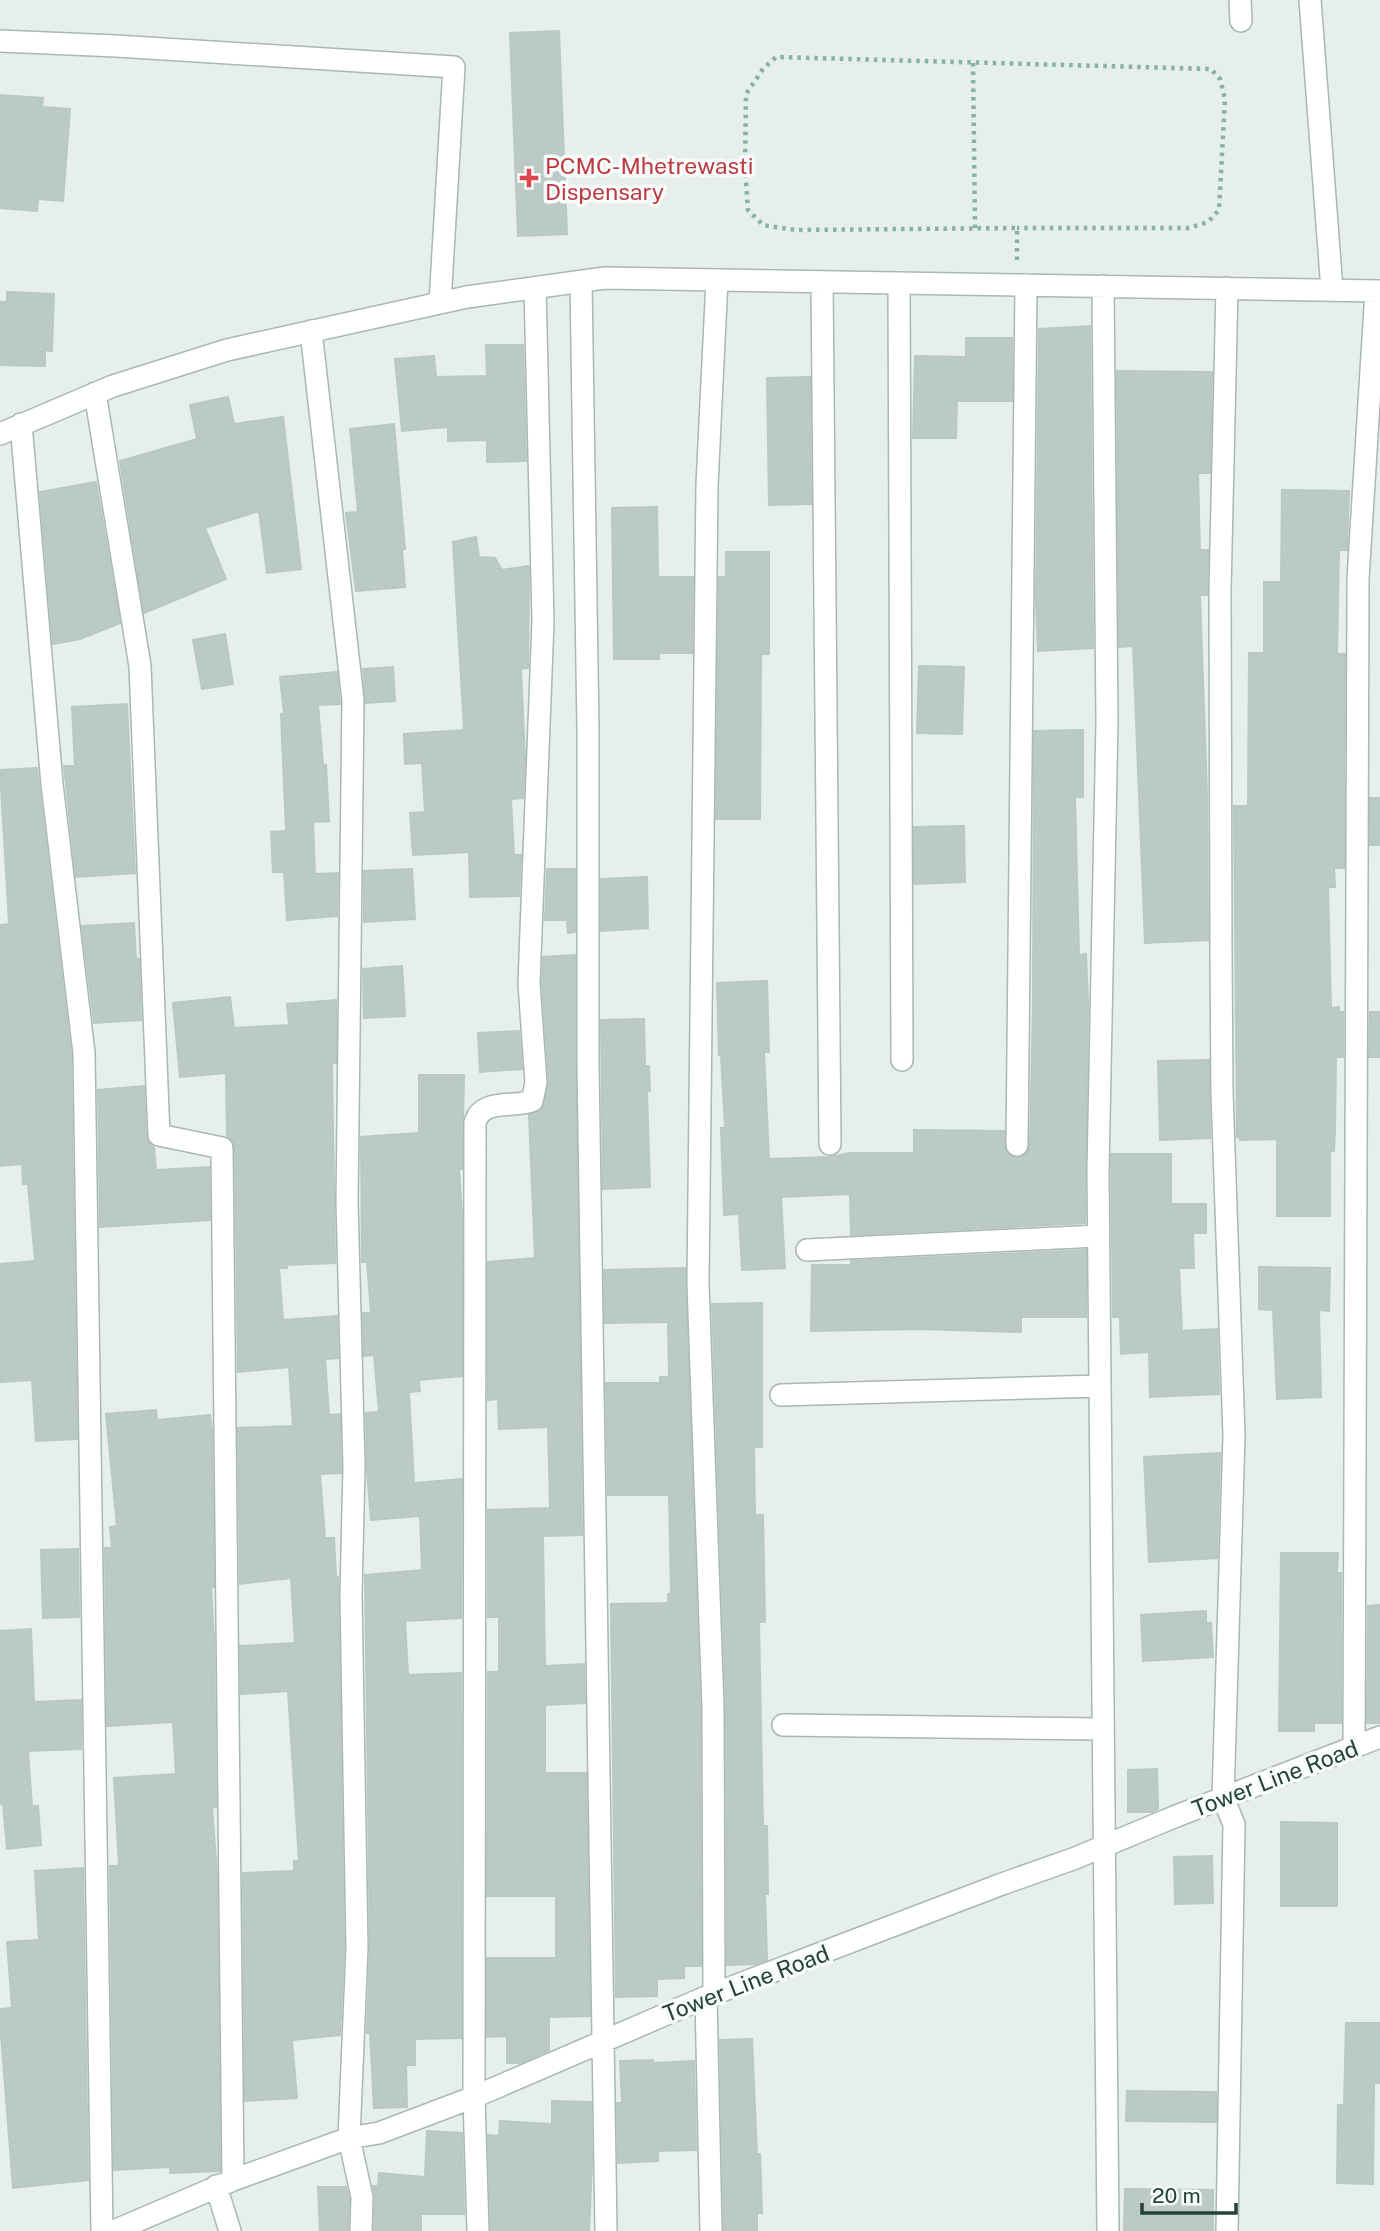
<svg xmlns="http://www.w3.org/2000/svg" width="1380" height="2231" viewBox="0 0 1380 2231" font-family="'Public Sans',sans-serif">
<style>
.building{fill:#bbcac4;stroke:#b8c9c2;stroke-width:2}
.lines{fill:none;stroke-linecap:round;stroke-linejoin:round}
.minor-casing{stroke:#a8b8b2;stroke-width:24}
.path{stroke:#86b3a5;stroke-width:4.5;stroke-dasharray:3.5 5;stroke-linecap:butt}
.minor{stroke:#fff;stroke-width:21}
.health-dot{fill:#e0444e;stroke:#f7fbf9;stroke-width:2.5}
.labels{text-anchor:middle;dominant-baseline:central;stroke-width:7;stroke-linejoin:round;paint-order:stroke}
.health-label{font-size:23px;fill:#be3a42;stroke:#f7fbf9;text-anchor:start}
.street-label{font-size:23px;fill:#24423a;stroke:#f7fbf9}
</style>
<rect width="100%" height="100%" fill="#e6efeb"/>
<path class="building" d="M 559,31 L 567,234 L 518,236 L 510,33 Z
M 0,95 L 43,98 L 42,107 L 70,109 L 63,201 L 38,199 L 37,211 L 0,208 Z
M 7,292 L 54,294 L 52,351 L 45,350 L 45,366 L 0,365 L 0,310 L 1,302 L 7,302 Z
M 1090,326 L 1093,648 L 1038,651 L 1036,603 L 1039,329 Z
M 966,338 L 1012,338 L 1012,401 L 957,401 L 956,438 L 913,438 L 915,356 L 966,357 Z
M 486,345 L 523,345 L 526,461 L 487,462 L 487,440 L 448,441 L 448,427 L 402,431 L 395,359 L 434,356 L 436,377 L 487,376 Z
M 1117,371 L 1212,372 L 1210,473 L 1198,473 L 1200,550 L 1208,550 L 1207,595 L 1200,595 L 1207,795 L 1208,940 L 1145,943 L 1133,646 L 1119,647 Z
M 810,377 L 811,504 L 769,505 L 767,378 Z
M 228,397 L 234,424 L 283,417 L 301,569 L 267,573 L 259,511 L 205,528 L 226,579 L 144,613 L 120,461 L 197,439 L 190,405 Z
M 394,424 L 405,549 L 402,549 L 405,587 L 356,591 L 346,513 L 358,512 L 350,429 Z
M 96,482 L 120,623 L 80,639 L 53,644 L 40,492 Z
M 1282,490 L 1349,491 L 1347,550 L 1339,550 L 1337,654 L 1345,654 L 1344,868 L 1334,868 L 1335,887 L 1328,887 L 1331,1008 L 1339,1007 L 1339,1012 L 1343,1012 L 1343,1057 L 1336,1057 L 1335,1131 L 1334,1151 L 1330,1151 L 1330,1216 L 1277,1216 L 1277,1139 L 1240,1140 L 1240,1137 L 1237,1137 L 1234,806 L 1248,806 L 1249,653 L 1264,653 L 1264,582 L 1281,582 Z
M 657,507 L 658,577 L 693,577 L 692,653 L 659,653 L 659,659 L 614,659 L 612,508 Z
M 476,537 L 479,557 L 495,558 L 502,570 L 529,566 L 528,668 L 521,669 L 525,759 L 523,798 L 511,799 L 514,855 L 521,855 L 519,896 L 470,897 L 469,852 L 413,855 L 410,813 L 425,812 L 422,763 L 405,764 L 404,734 L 464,730 L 453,542 Z
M 726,552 L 769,552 L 769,654 L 761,654 L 760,819 L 716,819 L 719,577 L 726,577 Z
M 225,634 L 233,684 L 202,689 L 193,640 Z
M 919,666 L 964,667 L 962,734 L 917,733 Z
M 393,667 L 395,701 L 366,703 L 363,669 Z
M 337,672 L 340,704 L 318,705 L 323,765 L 326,765 L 329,821 L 313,822 L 315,874 L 338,873 L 337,916 L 287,920 L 284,872 L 273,872 L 271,832 L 286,831 L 281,714 L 284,713 L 280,677 Z
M 127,704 L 135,873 L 76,877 L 64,766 L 75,766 L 72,707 Z
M 1083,730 L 1083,797 L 1075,797 L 1079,955 L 1086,954 L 1088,1004 L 1085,1223 L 851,1235 L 850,1194 L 781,1197 L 785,1268 L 742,1270 L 739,1214 L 724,1215 L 721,1128 L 725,1128 L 721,1055 L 719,1055 L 717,983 L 767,981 L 769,1052 L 764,1052 L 769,1159 L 831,1157 L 850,1153 L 914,1153 L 914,1130 L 1004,1131 L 1004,1146 L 1010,1156 L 1018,1158 L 1028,1152 L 1030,1145 L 1033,1005 L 1034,731 Z
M 37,768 L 71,1054 L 77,1439 L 36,1441 L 32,1380 L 0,1382 L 0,1264 L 35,1261 L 28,1184 L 23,1184 L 22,1164 L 0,1166 L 0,925 L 9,924 L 0,770 Z
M 1370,798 L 1380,798 L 1380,845 L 1370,845 Z
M 964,826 L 965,882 L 914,884 L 914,827 Z
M 412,869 L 415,919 L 364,922 L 364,871 Z
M 547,869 L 575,869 L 575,932 L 568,933 L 567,920 L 545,920 Z
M 647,877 L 648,928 L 601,931 L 601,879 Z
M 134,923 L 136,959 L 139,959 L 141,1020 L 94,1023 L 82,926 Z
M 575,955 L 582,1535 L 543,1536 L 545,1666 L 584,1664 L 585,1703 L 545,1705 L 545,1773 L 586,1773 L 590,2016 L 549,2017 L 549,2050 L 520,2063 L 507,2063 L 507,2036 L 487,2037 L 487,1958 L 556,1958 L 556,1896 L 487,1896 L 488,1672 L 499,1672 L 499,1617 L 488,1617 L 488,1510 L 550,1508 L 548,1427 L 499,1429 L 498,1399 L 488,1400 L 488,1262 L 535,1258 L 529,1115 L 542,1110 L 549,1082 L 542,985 L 543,957 Z
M 402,966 L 405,1016 L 364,1018 L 363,969 Z
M 230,997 L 234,1028 L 289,1025 L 287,1004 L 336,1000 L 336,1063 L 332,1063 L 335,1263 L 286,1265 L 287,1268 L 279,1268 L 283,1320 L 337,1316 L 338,1358 L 325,1359 L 329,1415 L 340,1414 L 341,1473 L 320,1474 L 325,1538 L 334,1538 L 336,1577 L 338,1577 L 344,1948 L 340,2035 L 292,2040 L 297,2098 L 245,2101 L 243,1873 L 294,1871 L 294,1861 L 299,1861 L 288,1691 L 241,1694 L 240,1646 L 295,1643 L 291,1578 L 240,1584 L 238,1428 L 293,1426 L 289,1367 L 238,1372 L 235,1148 L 233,1142 L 227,1136 L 226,1073 L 180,1077 L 173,1003 Z
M 1370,1012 L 1380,1012 L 1380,1057 L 1369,1057 Z
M 644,1019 L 645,1066 L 649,1066 L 650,1091 L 647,1091 L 650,1187 L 603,1189 L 601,1020 Z
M 519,1031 L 522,1069 L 480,1072 L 478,1033 Z
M 1209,1060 L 1210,1138 L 1160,1140 L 1158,1061 Z
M 419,1075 L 464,1075 L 462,1169 L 459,1169 L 462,1215 L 462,1376 L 419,1380 L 420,1391 L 409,1392 L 414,1483 L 462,1479 L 461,1618 L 405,1621 L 408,1675 L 461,1673 L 461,2038 L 415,2039 L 415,2065 L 406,2065 L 407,2107 L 374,2108 L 370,2033 L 367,2033 L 370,1948 L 365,1575 L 422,1570 L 420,1516 L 371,1520 L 367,1471 L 366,1413 L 379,1412 L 374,1355 L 364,1356 L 363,1313 L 371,1313 L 367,1262 L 362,1262 L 361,1137 L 419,1133 Z
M 144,1086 L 146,1136 L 148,1142 L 154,1147 L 156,1170 L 209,1167 L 210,1220 L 100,1227 L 98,1090 Z
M 1111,1154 L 1171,1154 L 1171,1204 L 1206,1204 L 1206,1233 L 1193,1233 L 1194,1268 L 1179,1268 L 1182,1331 L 1217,1329 L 1219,1394 L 1150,1397 L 1149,1352 L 1121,1354 L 1120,1317 L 1113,1317 Z
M 1086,1250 L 1086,1317 L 1021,1317 L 1021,1332 L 919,1329 L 811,1331 L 812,1265 L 851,1265 L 851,1261 Z
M 1259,1267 L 1330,1268 L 1329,1311 L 1319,1310 L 1321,1397 L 1277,1399 L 1273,1310 L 1259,1309 Z
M 685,1268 L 700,1707 L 701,1966 L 684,1966 L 684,1978 L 657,1979 L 657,1996 L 616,1997 L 611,1604 L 668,1603 L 668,1594 L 671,1594 L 669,1495 L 608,1495 L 606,1383 L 660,1383 L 660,1377 L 669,1377 L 668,1322 L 605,1323 L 604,1270 Z
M 762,1303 L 762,1447 L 754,1447 L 755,1515 L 763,1515 L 765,1622 L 759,1622 L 763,1826 L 767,1826 L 768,1894 L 765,1894 L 767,1960 L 755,1964 L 727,1965 L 726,1707 L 712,1304 Z
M 156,1410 L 157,1420 L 210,1415 L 212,1430 L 214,1587 L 211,1587 L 214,1638 L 216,1807 L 212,1807 L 217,1874 L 220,2171 L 170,2173 L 170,2167 L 114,2170 L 110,1866 L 119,1866 L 114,1778 L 176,1774 L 173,1722 L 107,1726 L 105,1548 L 112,1548 L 110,1527 L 117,1526 L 106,1414 Z
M 1220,1453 L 1217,1558 L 1149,1562 L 1144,1457 Z
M 78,1549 L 79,1617 L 43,1618 L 41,1550 Z
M 1281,1553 L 1338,1553 L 1337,1573 L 1341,1573 L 1341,1723 L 1314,1723 L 1314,1731 L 1279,1731 Z
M 1380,1605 L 1380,1723 L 1367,1723 L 1368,1606 Z
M 1206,1611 L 1206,1623 L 1211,1623 L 1213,1657 L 1143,1661 L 1141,1615 Z
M 31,1629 L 34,1702 L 81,1700 L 81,1749 L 28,1751 L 32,1806 L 38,1806 L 41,1845 L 7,1849 L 3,1803 L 0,1804 L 0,1631 Z
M 1157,1769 L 1158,1809 L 1152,1812 L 1128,1812 L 1128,1770 Z
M 1281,1822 L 1337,1823 L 1337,1906 L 1281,1906 Z
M 1212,1856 L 1213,1903 L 1175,1904 L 1174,1857 Z
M 83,1868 L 88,2180 L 13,2188 L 0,2022 L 0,2009 L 12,2008 L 7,1942 L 39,1940 L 35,1871 Z
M 1346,2023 L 1380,2023 L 1380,2083 L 1374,2083 L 1373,2184 L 1337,2183 L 1338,2105 L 1344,2105 Z
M 752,2039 L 757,2154 L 760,2154 L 762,2213 L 757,2213 L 757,2231 L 724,2231 L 720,2040 Z
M 653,2060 L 653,2063 L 694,2061 L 696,2150 L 658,2151 L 658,2161 L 618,2163 L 617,2103 L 622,2103 L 620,2061 Z
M 1127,2091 L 1216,2092 L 1216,2122 L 1126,2121 Z
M 552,2101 L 591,2102 L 592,2164 L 589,2231 L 491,2231 L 488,2135 L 499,2136 L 500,2121 L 552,2124 Z
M 427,2131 L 462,2133 L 464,2214 L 421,2214 L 421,2231 L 374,2231 L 375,2197 L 373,2186 L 378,2186 L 379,2173 L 425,2177 Z
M 318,2187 L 346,2187 L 349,2198 L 348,2231 L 320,2231 Z
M 1125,2189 L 1213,2190 L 1213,2231 L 1124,2231 Z"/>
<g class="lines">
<g class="minor-casing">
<path id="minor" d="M 1240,0 L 1241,21
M 1310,0 L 1332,290
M 0,41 L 116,46 L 454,67 L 440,303
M 581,282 L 588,730 L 588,1064 L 606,2231
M 822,282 L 830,1144
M 899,283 L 902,1060
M 1103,286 L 1107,721 L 1098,1171 L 1108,2231
M 311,331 L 353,700 L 347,1202 L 354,1466 L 351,1595 L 357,1948 L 349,2138 L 362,2197 L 361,2231
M 95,393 L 140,666 L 159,1135 L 222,1148 L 233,2180
M 21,424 L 52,784 L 84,1053 L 102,2231
M 0,434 L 113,386 L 227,350 L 467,297 L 605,278 L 1380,291
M 1017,1145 L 1026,285
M 807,1250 L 1098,1236
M 781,1395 L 1099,1386
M 783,1725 L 1102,1729
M 1354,1748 L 1358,579 L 1376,291
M 714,1995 L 713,1707 L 698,1284 L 707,485 L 717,280
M 706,1997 L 711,2231
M 216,2186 L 230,2231
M 114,2231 L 233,2180 L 349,2138 L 379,2133 L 474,2097 L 706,1997 L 1002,1884 L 1073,1859 L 1174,1817 L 1380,1737
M 478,2231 L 474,2097 L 475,1122 C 483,1098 513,1108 532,1101 L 536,1083 L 529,983 L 543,621 L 535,288
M 1227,2231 L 1234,1824 L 1223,1798 L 1234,1435 L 1222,1093 L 1221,954 L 1220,590 L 1227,288"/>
</g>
<path class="path" d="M 973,63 L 975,228
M 1017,260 L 1017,228 L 795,230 L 763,225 L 748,210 L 745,168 L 746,94 L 763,69 L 776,57 L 1211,69 L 1220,79 L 1225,99 L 1219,210 L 1208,222 L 1189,228 L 1017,228"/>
<use href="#minor" class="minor"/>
</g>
<path class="health-dot" d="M525.5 167.5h7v7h7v7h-7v7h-7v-7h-7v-7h7z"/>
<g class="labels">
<g class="health-label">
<text x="545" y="165">PCMC-Mhetrewasti<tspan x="545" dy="26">Dispensary</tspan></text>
</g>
<g class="street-label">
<text transform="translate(1275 1778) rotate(-21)">Tower Line Road</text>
<text transform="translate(746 1983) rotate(-21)">Tower Line Road</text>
</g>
</g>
<path d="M1142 2203v10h94v-10" fill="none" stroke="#24423a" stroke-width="3.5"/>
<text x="1152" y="2203" font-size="21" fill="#24423a" stroke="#f7fbf9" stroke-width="5" paint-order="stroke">20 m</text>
</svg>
